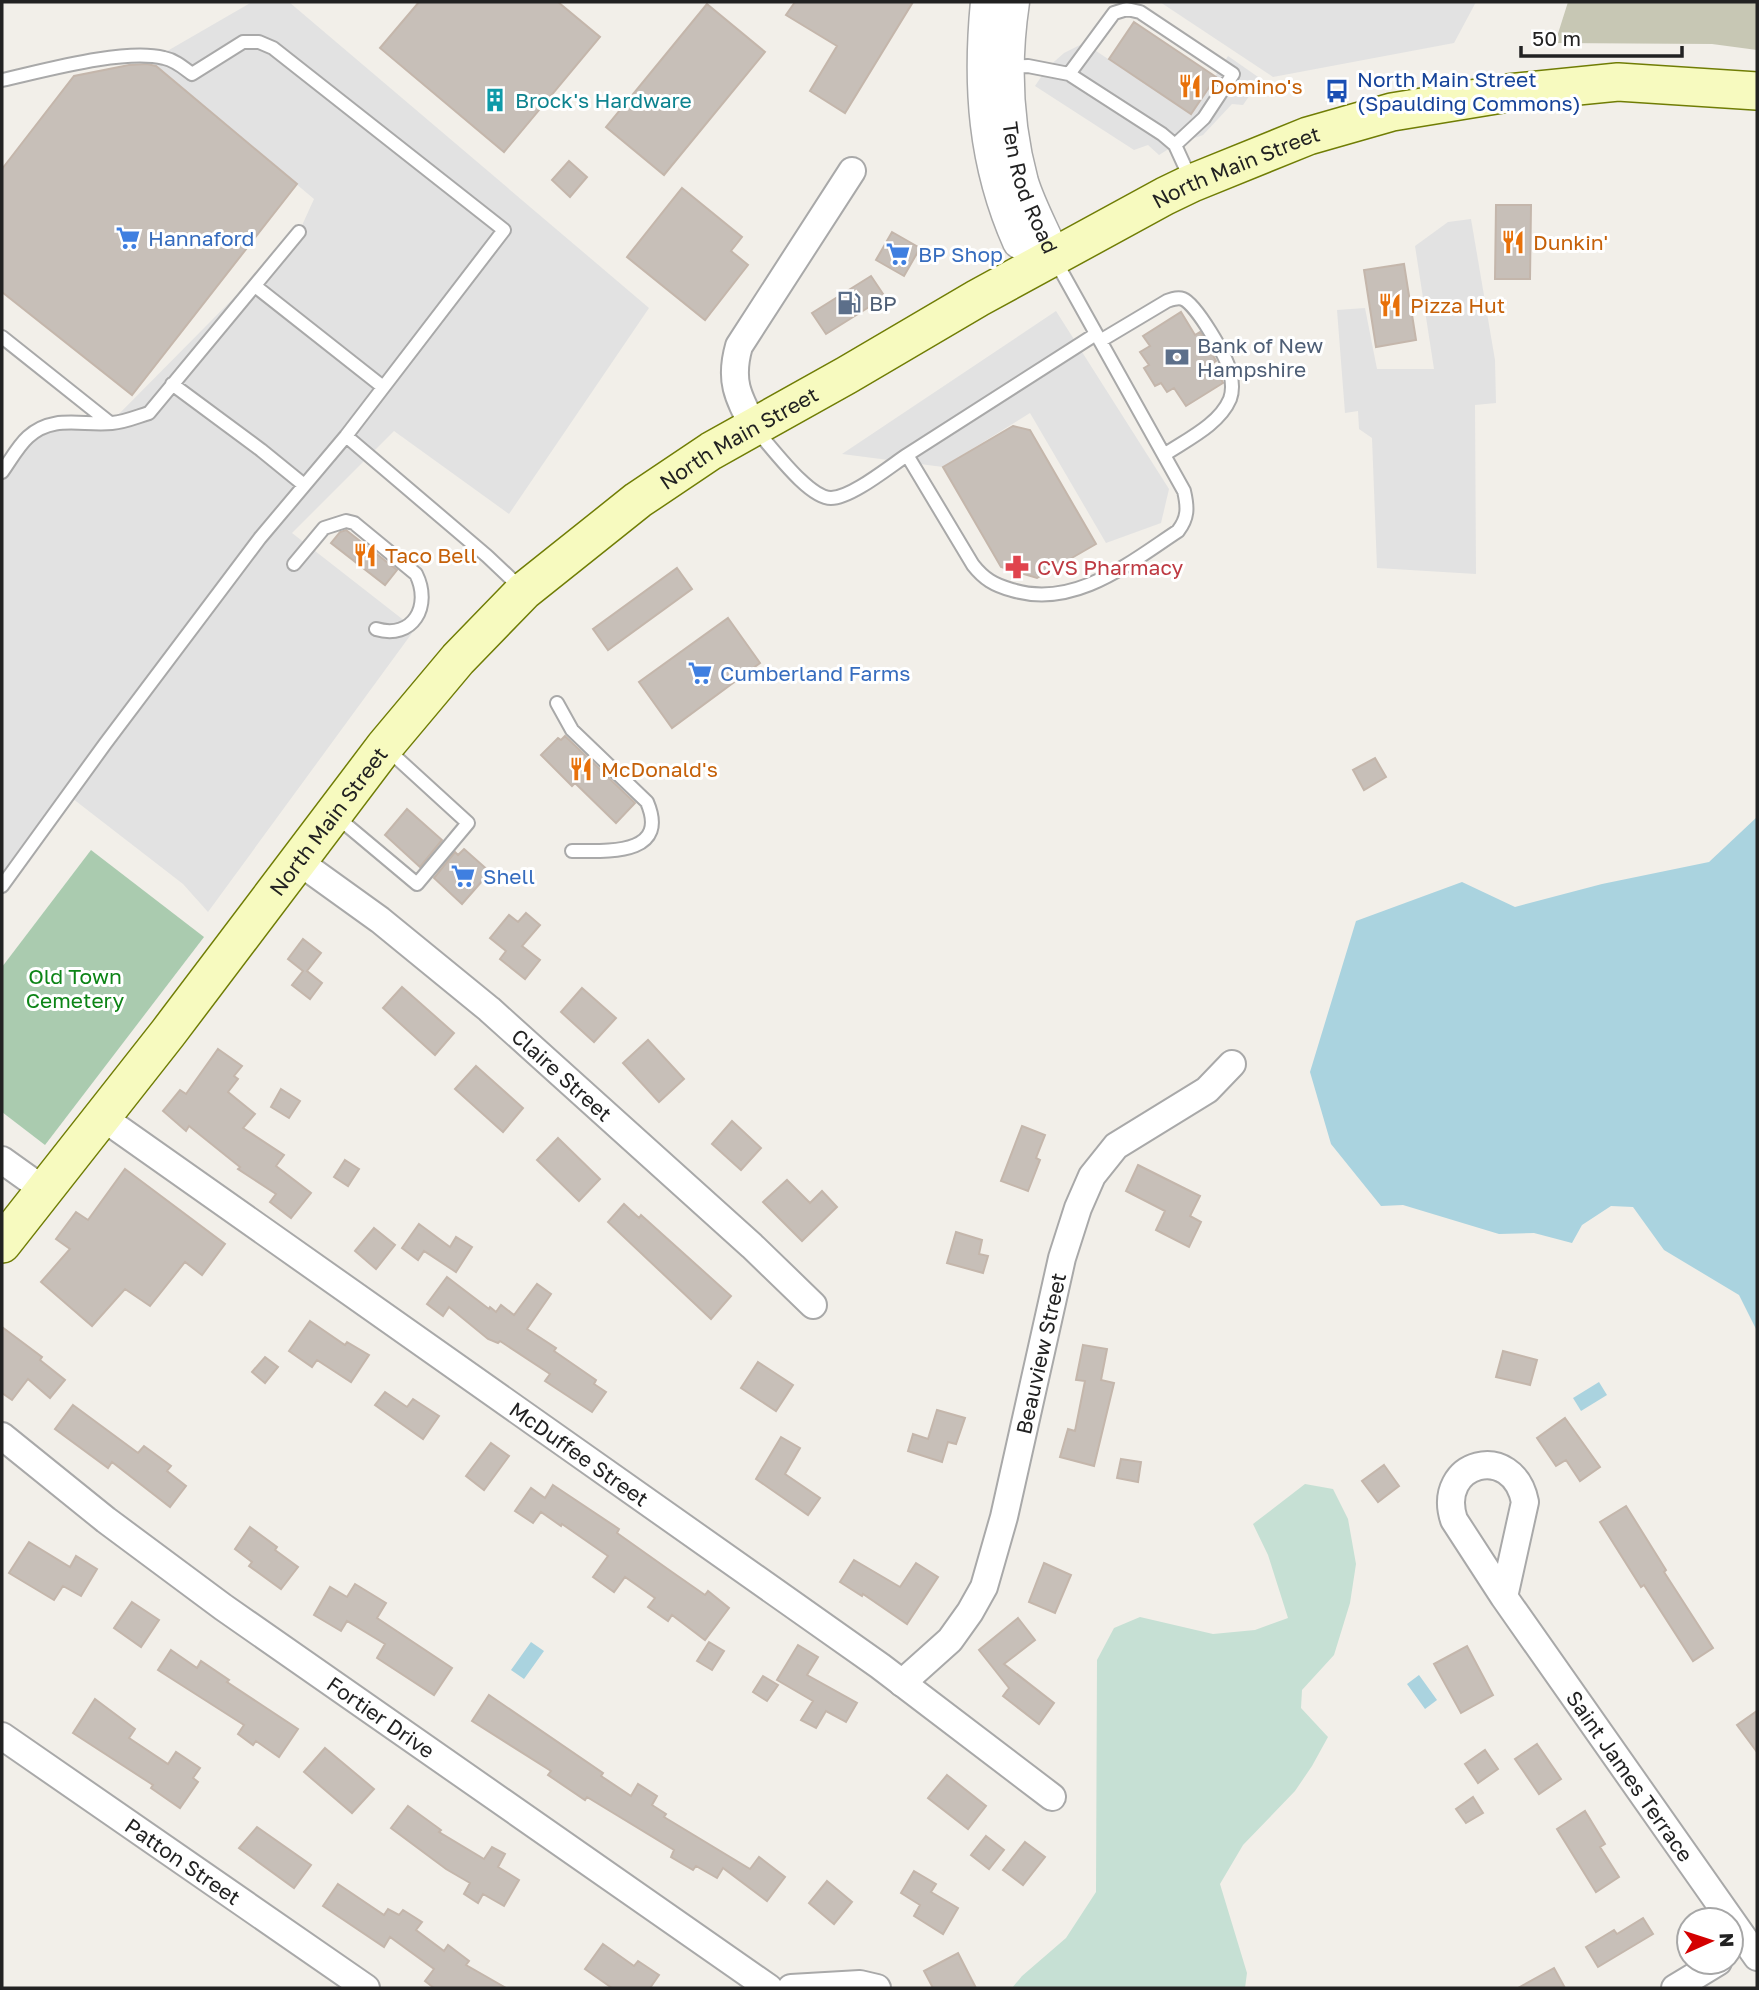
<svg xmlns="http://www.w3.org/2000/svg" width="1759" height="1990" viewBox="0 0 1759 1990" font-family="'Golos Text',sans-serif">
<style>
.construction{fill:#c7c7b4}
.wetland{fill:#c6e0d4}
.cemetery{fill:#aacbaf}
.parking{fill:#e2e2e2}
.water{fill:#aad3df}
.building{fill:#c7bfb8;stroke:#c4b6ab;stroke-width:2}
.lines{fill:none;stroke-linecap:round;stroke-linejoin:round}
.service-casing{stroke:#a9a9a9;stroke-width:16}
.minor-casing{stroke:#a9a9a9;stroke-width:30}
.tertiary-casing{stroke:#a9a9a9;stroke-width:35}
.secondary-casing{stroke:#707d05;stroke-width:40}
.service{stroke:#fff;stroke-width:12}
.minor{stroke:#fff;stroke-width:26}
.tertiary{stroke:#fff;stroke-width:32}
.secondary{stroke:#f7fabf;stroke-width:37}
.labels{text-anchor:middle;dominant-baseline:central;stroke-width:6;stroke-linejoin:round;paint-order:stroke}
.transit-label{font-size:21px;fill:#164399;stroke:#fff;text-anchor:start}
.food-label{font-size:21px;fill:#c56008;stroke:#fff;text-anchor:start}
.culture-label{font-size:21px;fill:#0d838f;stroke:#fff;text-anchor:start}
.street-label{font-size:21px;fill:#222;stroke:#fff}
.shop-label{font-size:21px;fill:#366cbe;stroke:#fff;text-anchor:start}
.service-label{font-size:21px;fill:#4e5e75;stroke:#fff;text-anchor:start}
.health-label{font-size:21px;fill:#be3a42;stroke:#fff;text-anchor:start}
.park-label{font-size:21px;fill:#0c8416;stroke:#fff}
</style>
<rect width="100%" height="100%" fill="#f2efe9"/>
<path class="construction" d="M 1568,2 L 1757,2 L 1757,50 L 1712,44 L 1555,43 Z"/>
<path class="wetland" d="M 1305,1484 L 1333,1489 L 1348,1519 L 1356,1564 L 1350,1603 L 1334,1655 L 1302,1690 L 1301,1708 L 1328,1737 L 1312,1766 L 1295,1791 L 1243,1845 L 1220,1884 L 1247,1973 L 1245,1988 L 1012,1988 L 1022,1976 L 1066,1938 L 1096,1892 L 1097,1660 L 1114,1628 L 1140,1617 L 1213,1634 L 1255,1630 L 1288,1618 L 1268,1555 L 1253,1524 Z"/>
<path class="cemetery" d="M 91,850 L 204,937 L 45,1145 L 2,1112 L 2,967 Z"/>
<path class="parking" d="M 252,2 L 289,2 L 649,308 L 509,514 L 394,431 L 292,533 L 415,629 L 208,912 L 183,884 L 68,795 L 2,886 L 2,472 L 46,425 L 110,423 L 299,232 L 314,199 L 150,61 Z
M 1160,2 L 1476,2 L 1454,43 L 1273,77 Z
M 1084,43 L 1191,114 L 1228,56 L 1261,79 L 1243,105 L 1232,104 L 1203,135 L 1175,145 L 1159,155 L 1148,145 L 1134,150 L 1035,86 L 1047,68 L 1064,53 Z
M 1471,219 L 1495,360 L 1496,403 L 1475,405 L 1476,574 L 1377,568 L 1372,438 L 1359,429 L 1358,411 L 1345,413 L 1337,310 L 1365,308 L 1377,369 L 1434,369 L 1415,246 L 1448,222 Z
M 1056,311 L 1169,489 L 1161,523 L 1106,543 L 1030,413 L 943,467 L 842,454 Z"/>
<path class="water" d="M 1757,817 L 1757,1331 L 1739,1295 L 1664,1250 L 1633,1207 L 1611,1206 L 1582,1225 L 1572,1243 L 1534,1233 L 1499,1234 L 1403,1205 L 1381,1206 L 1331,1144 L 1310,1072 L 1356,921 L 1462,882 L 1515,907 L 1602,884 L 1709,862 Z
M 1599,1382 L 1607,1395 L 1581,1411 L 1573,1398 Z
M 531,1642 L 544,1651 L 524,1679 L 511,1670 Z
M 1419,1675 L 1437,1700 L 1425,1709 L 1407,1684 Z"/>
<path class="building" d="M 419,2 L 558,2 L 600,37 L 504,152 L 380,48 Z
M 795,2 L 913,2 L 845,113 L 810,91 L 837,46 L 786,15 Z
M 707,4 L 765,52 L 664,175 L 606,127 Z
M 1134,22 L 1216,77 L 1191,114 L 1109,59 Z
M 147,64 L 156,66 L 297,184 L 132,395 L 2,292 L 2,169 L 74,76 L 129,65 Z
M 569,161 L 587,177 L 570,197 L 552,180 Z
M 682,188 L 742,237 L 731,251 L 748,265 L 705,320 L 627,257 Z
M 1496,205 L 1531,205 L 1530,279 L 1495,279 Z
M 892,232 L 920,248 L 904,276 L 876,260 Z
M 1404,264 L 1416,340 L 1376,347 L 1364,270 Z
M 871,276 L 885,297 L 826,334 L 812,313 Z
M 1181,312 L 1195,335 L 1200,332 L 1203,336 L 1216,361 L 1213,363 L 1223,383 L 1186,406 L 1174,388 L 1167,392 L 1161,383 L 1155,386 L 1144,368 L 1149,365 L 1140,352 L 1150,346 L 1143,336 Z
M 1013,426 L 1030,430 L 1096,544 L 1037,578 L 1001,567 L 943,467 Z
M 346,530 L 397,570 L 385,585 L 331,543 L 340,532 Z
M 677,568 L 692,589 L 608,650 L 593,629 Z
M 728,618 L 760,663 L 672,728 L 639,682 Z
M 565,736 L 635,803 L 616,823 L 575,783 L 572,786 L 541,755 L 558,738 L 561,740 Z
M 1375,758 L 1386,777 L 1364,790 L 1353,770 Z
M 407,809 L 442,840 L 420,867 L 385,835 Z
M 464,849 L 490,872 L 462,904 L 434,878 L 455,852 L 458,855 Z
M 526,913 L 540,925 L 522,946 L 540,960 L 525,979 L 500,959 L 506,951 L 490,938 L 509,915 L 518,922 Z
M 303,939 L 321,953 L 307,971 L 322,983 L 310,999 L 292,985 L 303,971 L 288,959 Z
M 402,987 L 454,1033 L 435,1055 L 383,1008 Z
M 582,988 L 616,1018 L 594,1042 L 561,1012 Z
M 648,1040 L 684,1079 L 659,1102 L 623,1063 Z
M 218,1049 L 242,1066 L 234,1076 L 238,1079 L 228,1092 L 255,1114 L 243,1128 L 284,1155 L 276,1166 L 311,1193 L 291,1218 L 270,1202 L 276,1194 L 238,1169 L 240,1167 L 189,1126 L 186,1131 L 163,1111 L 180,1090 L 186,1094 Z
M 476,1066 L 523,1108 L 503,1132 L 455,1089 Z
M 281,1089 L 300,1101 L 289,1118 L 271,1107 Z
M 732,1121 L 761,1148 L 741,1170 L 712,1144 Z
M 1022,1126 L 1045,1135 L 1036,1158 L 1040,1160 L 1028,1191 L 1001,1181 Z
M 558,1138 L 600,1179 L 579,1201 L 537,1160 Z
M 345,1160 L 359,1169 L 348,1186 L 334,1177 Z
M 1138,1165 L 1200,1196 L 1190,1216 L 1201,1222 L 1189,1247 L 1156,1230 L 1165,1211 L 1126,1191 Z
M 125,1169 L 225,1244 L 202,1275 L 185,1262 L 150,1306 L 125,1289 L 92,1326 L 41,1282 L 70,1249 L 56,1239 L 76,1212 L 88,1220 Z
M 787,1180 L 810,1203 L 822,1191 L 837,1207 L 802,1241 L 763,1202 Z
M 624,1204 L 639,1218 L 641,1215 L 731,1296 L 711,1319 L 608,1222 Z
M 419,1224 L 450,1247 L 456,1237 L 472,1247 L 456,1272 L 424,1251 L 418,1260 L 402,1248 Z
M 374,1228 L 395,1245 L 376,1269 L 355,1251 Z
M 956,1232 L 982,1240 L 979,1254 L 988,1256 L 983,1273 L 947,1263 Z
M 447,1277 L 489,1309 L 490,1307 L 496,1312 L 501,1305 L 514,1315 L 537,1284 L 551,1294 L 527,1329 L 556,1348 L 554,1351 L 596,1380 L 594,1384 L 606,1392 L 592,1412 L 545,1381 L 550,1374 L 500,1341 L 498,1343 L 488,1339 L 449,1307 L 443,1316 L 427,1304 Z
M 310,1321 L 345,1345 L 347,1342 L 369,1355 L 351,1382 L 317,1360 L 312,1367 L 289,1351 Z
M 2,1327 L 42,1357 L 40,1360 L 65,1380 L 50,1398 L 28,1379 L 12,1400 L 2,1393 Z
M 1083,1345 L 1107,1349 L 1101,1380 L 1114,1383 L 1094,1466 L 1060,1457 L 1068,1429 L 1075,1431 L 1085,1381 L 1076,1380 Z
M 1503,1351 L 1537,1360 L 1530,1385 L 1496,1377 Z
M 265,1357 L 278,1367 L 265,1383 L 252,1372 Z
M 758,1362 L 793,1385 L 776,1411 L 741,1388 Z
M 385,1392 L 407,1407 L 413,1399 L 439,1416 L 423,1439 L 375,1405 Z
M 73,1405 L 138,1453 L 144,1446 L 171,1466 L 167,1471 L 186,1486 L 170,1507 L 112,1462 L 108,1468 L 55,1429 Z
M 937,1410 L 965,1418 L 956,1444 L 948,1442 L 942,1462 L 908,1451 L 913,1434 L 928,1439 Z
M 1565,1418 L 1600,1467 L 1580,1481 L 1566,1460 L 1556,1466 L 1537,1438 Z
M 781,1437 L 800,1448 L 785,1474 L 820,1498 L 808,1515 L 756,1479 Z
M 491,1443 L 509,1456 L 484,1490 L 466,1476 Z
M 1121,1459 L 1141,1462 L 1138,1482 L 1117,1478 Z
M 1384,1465 L 1399,1486 L 1378,1502 L 1362,1481 Z
M 553,1485 L 619,1529 L 617,1533 L 672,1572 L 705,1595 L 708,1591 L 729,1608 L 705,1640 L 672,1615 L 668,1621 L 648,1607 L 655,1598 L 625,1577 L 614,1592 L 593,1577 L 608,1556 L 562,1524 L 561,1526 L 541,1512 L 533,1523 L 515,1511 L 531,1488 L 545,1498 Z
M 1626,1506 L 1666,1570 L 1664,1572 L 1713,1648 L 1693,1661 L 1644,1585 L 1641,1587 L 1600,1522 Z
M 250,1527 L 277,1547 L 275,1550 L 298,1567 L 281,1589 L 249,1566 L 252,1562 L 235,1549 Z
M 29,1542 L 70,1567 L 76,1556 L 97,1569 L 81,1596 L 63,1586 L 54,1600 L 9,1573 Z
M 854,1560 L 900,1587 L 916,1563 L 938,1577 L 907,1624 L 863,1594 L 862,1596 L 840,1582 Z
M 1044,1563 L 1071,1575 L 1055,1613 L 1029,1602 Z
M 355,1584 L 386,1603 L 377,1618 L 452,1668 L 434,1695 L 377,1658 L 385,1644 L 347,1621 L 341,1631 L 314,1615 L 330,1587 L 347,1597 Z
M 132,1602 L 159,1620 L 141,1647 L 114,1628 Z
M 1018,1618 L 1035,1640 L 1004,1664 L 1054,1703 L 1039,1724 L 1003,1696 L 1009,1688 L 979,1650 Z
M 709,1642 L 724,1651 L 712,1670 L 697,1661 Z
M 798,1645 L 818,1657 L 807,1675 L 857,1703 L 846,1722 L 826,1711 L 816,1728 L 801,1720 L 813,1701 L 777,1680 Z
M 1467,1646 L 1493,1695 L 1461,1713 L 1434,1664 Z
M 171,1650 L 197,1668 L 201,1661 L 229,1680 L 227,1682 L 298,1729 L 279,1757 L 256,1741 L 253,1745 L 238,1734 L 244,1725 L 158,1670 Z
M 763,1676 L 778,1685 L 767,1701 L 753,1692 Z
M 489,1695 L 603,1773 L 601,1776 L 631,1796 L 638,1784 L 657,1796 L 652,1805 L 666,1814 L 664,1817 L 750,1869 L 759,1857 L 785,1877 L 767,1901 L 723,1868 L 717,1878 L 696,1866 L 693,1870 L 671,1857 L 674,1850 L 587,1797 L 585,1800 L 548,1775 L 551,1771 L 472,1721 Z
M 95,1699 L 135,1729 L 129,1738 L 168,1764 L 176,1752 L 200,1768 L 193,1778 L 198,1782 L 180,1808 L 151,1788 L 153,1785 L 73,1733 Z
M 1757,1711 L 1757,1752 L 1737,1725 Z
M 1537,1744 L 1561,1779 L 1539,1794 L 1515,1759 Z
M 325,1748 L 374,1789 L 352,1813 L 304,1772 Z
M 1485,1750 L 1498,1769 L 1478,1783 L 1465,1764 Z
M 947,1775 L 986,1806 L 968,1829 L 928,1798 Z
M 1473,1797 L 1483,1813 L 1466,1823 L 1456,1809 Z
M 408,1806 L 441,1830 L 439,1832 L 484,1859 L 492,1847 L 505,1854 L 498,1867 L 519,1880 L 504,1906 L 483,1894 L 478,1903 L 464,1894 L 470,1883 L 446,1869 L 391,1828 Z
M 1585,1811 L 1605,1844 L 1600,1847 L 1619,1877 L 1596,1892 L 1557,1829 Z
M 257,1827 L 311,1865 L 294,1888 L 239,1848 Z
M 986,1836 L 1004,1850 L 989,1869 L 971,1855 Z
M 1025,1842 L 1045,1857 L 1023,1885 L 1003,1870 Z
M 914,1871 L 936,1884 L 931,1892 L 958,1908 L 943,1934 L 914,1916 L 920,1905 L 901,1893 Z
M 827,1881 L 852,1902 L 834,1924 L 809,1903 Z
M 338,1884 L 384,1915 L 388,1909 L 399,1915 L 403,1910 L 422,1922 L 416,1930 L 444,1951 L 448,1945 L 469,1961 L 466,1965 L 506,1988 L 434,1988 L 425,1981 L 434,1969 L 390,1937 L 384,1947 L 323,1906 Z
M 1643,1918 L 1653,1934 L 1598,1967 L 1586,1947 L 1614,1930 L 1617,1934 Z
M 603,1944 L 634,1966 L 638,1961 L 659,1975 L 650,1988 L 612,1988 L 585,1969 Z
M 958,1953 L 976,1988 L 933,1988 L 924,1971 Z
M 1554,1968 L 1565,1988 L 1518,1988 Z"/>
<g class="lines">
<g class="service-casing">
<path id="service" d="M 1007,67 L 1028,66 L 1069,74 L 1162,134 L 1175,145 L 1204,118 L 1233,74 L 1140,12 L 1127,9 L 1114,13 L 1069,74
M 2,80 C 43,71 124,48 164,58 C 175,60 184,68 192,74 L 243,42 L 259,42 L 273,48 L 504,230 L 346,436 L 260,538 L 105,744 L 2,886
M 1175,145 L 1191,180
M 255,286 L 383,387
M 2,337 L 110,423
M 1100,341 L 1167,301 C 1173,299 1178,297 1183,299 C 1196,304 1227,357 1230,372 C 1232,380 1233,391 1230,399 C 1219,425 1186,440 1164,455
M 172,384 L 261,450 L 304,485
M 755,429 C 771,446 808,498 831,498 C 851,498 889,467 907,455 L 973,565 C 984,579 994,585 1012,590 C 1074,609 1128,564 1178,531 C 1188,518 1188,508 1184,491 L 1055,260
M 346,436 L 487,556 L 523,590
M 907,455 L 1096,334
M 2,472 C 10,461 18,446 28,437 C 53,414 82,426 112,423 C 125,422 136,417 149,413 L 299,232
M 294,564 L 324,528 L 346,521 L 354,523 L 416,574 C 432,606 413,640 376,629
M 557,703 L 572,730 L 647,802 C 670,856 607,851 572,851
M 337,817 L 417,884 L 468,823 L 387,749"/>
</g>
<g class="minor-casing">
<g id="minor">
<path d="M 754,427 C 738,397 729,381 739,346 L 852,171"/>
<path id="s1" d="M 298,861 L 380,920 L 489,1009 L 752,1246 L 813,1305"/>
<path id="s2" d="M 102,1117 L 880,1666 L 1052,1797"/>
<path d="M 2,1160 L 44,1190"/>
<path id="s3" d="M 2,1436 L 106,1520 L 223,1607 L 769,1988"/>
<path id="s4" d="M 1504,1597 L 1525,1502 C 1513,1441 1435,1462 1454,1520 L 1504,1597 L 1757,1957"/>
<path id="s5" d="M 902,1683 L 950,1640 L 970,1612 L 984,1587 L 1004,1517 L 1062,1258 L 1078,1208 L 1092,1176 L 1116,1146 L 1207,1090 L 1232,1064"/>
<path id="s6" d="M 2,1736 L 366,1988"/>
<path d="M 791,1988 L 860,1984 L 877,1988"/>
<path d="M 1675,1988 L 1718,1962"/>
</g>
</g>
<g class="tertiary-casing">
<g id="tertiary">
<path d="M 987,2 C 979,86 984,163 1019,242 L 1054,257"/>
<path id="s7" d="M 1013,2 C 1004,62 1006,123 1022,182 C 1030,208 1044,232 1054,257"/>
</g>
</g>
<g class="secondary-casing">
<g id="secondary">
<path id="s8" d="M 2,1244 L 168,1033 L 385,746 L 458,659 L 524,591 L 638,500 L 711,451 L 847,375 L 978,298 L 1165,196 L 1192,183 L 1308,136 L 1392,112 L 1508,93 L 1618,82 L 1757,91"/>
</g>
</g>
<use href="#service" class="service"/>
<use href="#minor" class="minor"/>
<use href="#tertiary" class="tertiary"/>
<use href="#secondary" class="secondary"/>
</g>
<defs>
<g id="restaurant-bare" transform="scale(1.89)"><path d="M-5-6h1v4h1v-4h1v4h1v-4h1v5L-1.5 .5V6h-2V.5L-5-1ZM5-6V6H3V1.5H1.5Q1.5-4 5-6Z" fill="#e8710a" stroke="#fff" stroke-width="2.5" paint-order="stroke"/></g>
<g id="bus-bare" transform="scale(1.89)"><path d="M-5-6H5V4H4V6H2V4H-2V6H-4V4H-5ZM-3.5-4V0h7V-4ZM-3.5 1.2v1.5H-2V1.2ZM2 1.2v1.5H3.5V1.2Z" fill="#1a4fb4" stroke="#fff" stroke-width="2.5" paint-order="stroke"/></g>
<g id="building-bare" transform="scale(1.89)"><path d="M-4-6H4V6H1V3H-1V6H-4ZM-2.5-4.3h1.7v1.8h-1.7ZM.8-4.3h1.7v1.8H.8ZM-2.5-1h1.7V.8h-1.7ZM.8-1h1.7V.8H.8Z" fill="#0f9aa8" stroke="#fff" stroke-width="2.5" paint-order="stroke"/></g>
<g id="supermarket-bare" transform="scale(1.89)"><path d="M-6-5.5h2.5l.6 2H6L4.5 2H-2.5L-4.4-4H-6ZM-1.5 3.2a1.3 1.3 0 1 0 .1 0ZM3 3.2a1.3 1.3 0 1 0 .1 0Z" fill="#3f7fe0" stroke="#fff" stroke-width="2.5" paint-order="stroke"/></g>
<g id="fuel-bare" transform="scale(1.89)"><path d="M-5.5-6h7V0h2V4h1.3V-2.5L3-4.5l.8-.8L6-3V5H2.5V1h-1V6h-7ZM-4.2-4.7v3.2H.2V-4.7Z" fill="#5c6f8a" stroke="#fff" stroke-width="2.5" paint-order="stroke"/></g>
<g id="bank-bare" transform="scale(1.89)"><path d="M-6-4H6V4H-6ZM0-2.3a2.3 2.3 0 1 0 0 4.6a2.3 2.3 0 1 0 0-4.6Z" fill="#5c6f8a" stroke="#fff" stroke-width="2.5" paint-order="stroke"/></g>
<g id="pharmacy-bare" transform="scale(1.89)"><path d="M-2-6h4v4h4v4h-4v4h-4v-4h-4v-4h4Z" fill="#e0444e" stroke="#fff" stroke-width="2.5" paint-order="stroke"/></g>
</defs>
<g fill-rule="evenodd">
<use href="#restaurant-bare" x="1190" y="86"/>
<use href="#bus-bare" x="1337" y="91"/>
<use href="#building-bare" x="495" y="100"/>
<use href="#supermarket-bare" x="128" y="238"/>
<use href="#restaurant-bare" x="1513" y="242"/>
<use href="#supermarket-bare" x="898" y="254"/>
<use href="#fuel-bare" x="849" y="303"/>
<use href="#restaurant-bare" x="1390" y="305"/>
<use href="#bank-bare" x="1177" y="357"/>
<use href="#restaurant-bare" x="365" y="555"/>
<use href="#pharmacy-bare" x="1017" y="567"/>
<use href="#supermarket-bare" x="700" y="673"/>
<use href="#restaurant-bare" x="581" y="769"/>
<use href="#supermarket-bare" x="463" y="876"/>
</g>
<g class="labels">
<g class="transit-label">
<text x="1357" y="79">North Main Street<tspan x="1357" dy="24">(Spaulding Commons)</tspan></text>
</g>
<g class="food-label">
<text x="1210" y="86">Domino's</text>
<text x="1533" y="242">Dunkin'</text>
<text x="1410" y="305">Pizza Hut</text>
<text x="385" y="555">Taco Bell</text>
<text x="601" y="769">McDonald's</text>
</g>
<g class="culture-label">
<text x="515" y="100">Brock's Hardware</text>
</g>
<g class="street-label">
<text stroke="none"><textPath href="#s8" startOffset="1668">North Main Street</textPath></text>
<text stroke="none"><textPath href="#s7" startOffset="189">Ten Rod Road</textPath></text>
<text stroke="none"><textPath href="#s8" startOffset="1101">North Main Street</textPath></text>
<text stroke="none"><textPath href="#s8" startOffset="534">North Main Street</textPath></text>
<text stroke="none"><textPath href="#s1" startOffset="340">Claire Street</textPath></text>
<text stroke="none"><textPath href="#s5" startOffset="368">Beauview Street</textPath></text>
<text stroke="none"><textPath href="#s2" startOffset="584">McDuffee Street</textPath></text>
<text stroke="none"><textPath href="#s3" startOffset="472">Fortier Drive</textPath></text>
<text stroke="none"><textPath href="#s4" startOffset="541">Saint James Terrace</textPath></text>
<text stroke="none"><textPath href="#s6" startOffset="220">Patton Street</textPath></text>
</g>
<g class="shop-label">
<text x="148" y="238">Hannaford</text>
<text x="918" y="254">BP Shop</text>
<text x="720" y="673">Cumberland Farms</text>
<text x="483" y="876">Shell</text>
</g>
<g class="service-label">
<text x="869" y="303">BP</text>
<text x="1197" y="345">Bank of New<tspan x="1197" dy="24">Hampshire</tspan></text>
</g>
<g class="health-label">
<text x="1037" y="567">CVS Pharmacy</text>
</g>
<g class="park-label">
<text x="75" y="976">Old Town<tspan x="75" dy="24">Cemetery</tspan></text>
</g>
</g>
<rect width="1759" height="1990" fill="none" stroke="#222222" stroke-width="7"/>
<g transform="translate(1710 1941) rotate(87)"><circle r="33" fill="#ffffff" stroke="#a7a7a7" stroke-width="2"/>
<path d="M0-5L12 26L0 18L-12 26Z" fill="#d40000"/>
<text y="-10" font-size="19" font-weight="bold" text-anchor="middle" fill="#222222">N</text>
</g>
<path d="M1521 46v10h161v-10" fill="none" stroke="#222222" stroke-width="3.5"/>
<text x="1532" y="46" font-size="21" fill="#222222" stroke="#ffffff" stroke-width="5" paint-order="stroke">50 m</text>
</svg>
